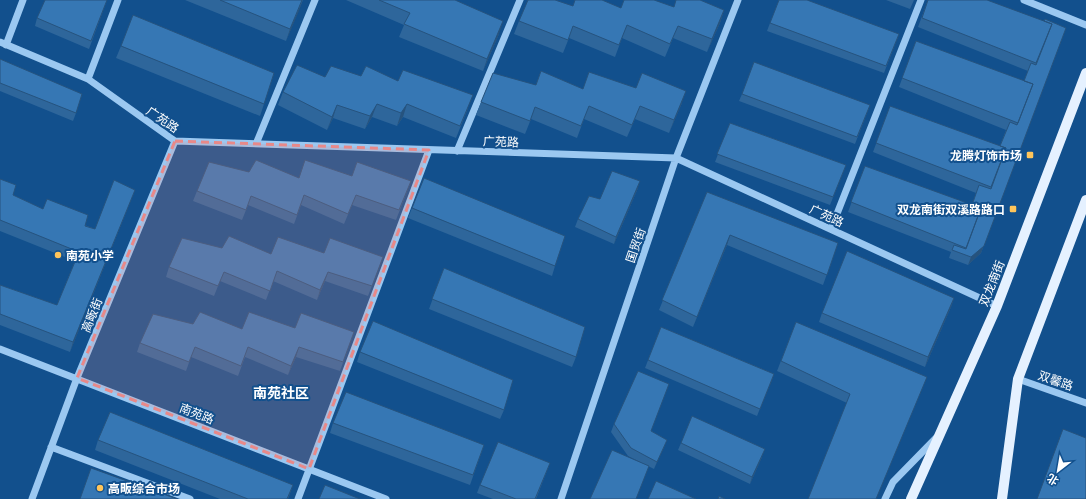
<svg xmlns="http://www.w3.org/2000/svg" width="1086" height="499" viewBox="0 0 1086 499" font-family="Barlow,'Noto Sans SC',sans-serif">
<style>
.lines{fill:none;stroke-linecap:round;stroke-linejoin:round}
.minor{stroke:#9bc8f1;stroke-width:7}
.major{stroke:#e5f1ff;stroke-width:10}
.wall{fill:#2e669b}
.shaded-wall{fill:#26537e}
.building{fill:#3677b4;stroke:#26537e}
.marked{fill:#e88989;fill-opacity:0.2;stroke:#e88989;stroke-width:3;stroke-dasharray:8 5;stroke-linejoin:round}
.poi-dot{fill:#ffc55b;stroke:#12508d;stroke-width:1.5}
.labels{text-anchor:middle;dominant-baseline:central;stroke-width:4;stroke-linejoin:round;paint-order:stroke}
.street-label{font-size:12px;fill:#fff;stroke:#12508d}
.poi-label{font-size:12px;font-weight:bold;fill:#fff;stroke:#12508d;text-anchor:end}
.quarter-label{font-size:14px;font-weight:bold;fill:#fff;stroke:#12508d}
</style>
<rect width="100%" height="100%" fill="#12508d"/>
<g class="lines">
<path class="minor" d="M 1024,0 L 1086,25
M 0,42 L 88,79 L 175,141 L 676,158 L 997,306
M 6,45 L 23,0
M 88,79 L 118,0
M 256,144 L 315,0
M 457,151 L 520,0
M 831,229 L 921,0
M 0,349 L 386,499
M 1018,379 L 1086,403
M 51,447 L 190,499
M 32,499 L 77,378 L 175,141
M 298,499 L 429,150
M 561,499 L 676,158 L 738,0
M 885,499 L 893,482 L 936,438"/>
<path class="major" d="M 911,499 L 997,306 L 1086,73
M 1002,499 L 1018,379 L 1086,200"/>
</g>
<path class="wall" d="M 107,0 L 89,49 L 35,26 L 37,18 Z
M 185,0 L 303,0 L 286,41 Z
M 346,0 L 455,0 L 499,34 L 483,71 L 399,37 L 404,25 Z
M 886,0 L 914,0 L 910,9 Z
M 928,0 L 1044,21 L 1066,28 L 981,253 L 968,265 L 949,258 L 951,252 L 848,212 L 865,166 L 972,205 L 976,193 L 873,152 L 890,106 L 1000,146 L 1006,130 L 899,87 L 916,41 L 1024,81 L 1028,71 L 918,27 Z
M 573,6 L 621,8 L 674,7 L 724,10 L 720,23 L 707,52 L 673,38 L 665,57 L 622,38 L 615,57 L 569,38 L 563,53 L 514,34 L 519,21 Z
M 770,23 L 899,34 L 884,73 L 767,31 Z
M 121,46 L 264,104 L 260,116 L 116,58 Z
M 0,59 L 76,113 L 73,121 L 0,91 Z
M 541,71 L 583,89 L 682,103 L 669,133 L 635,119 L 627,137 L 584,119 L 577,138 L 531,119 L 525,134 L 476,115 L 481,102 L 536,85 Z
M 361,76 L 398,81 L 468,108 L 456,138 L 403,117 L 397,126 L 372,117 L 365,129 L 333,118 L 327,130 L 278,105 L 283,92 L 325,77 Z
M 742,94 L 870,105 L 855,144 L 739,101 Z
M 730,123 L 846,165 L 830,205 L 715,162 Z
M 249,172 L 299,178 L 352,176 L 411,181 L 396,220 L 352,205 L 344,224 L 301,205 L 294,224 L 248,205 L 242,220 L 193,201 L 197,191 Z
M 0,179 L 13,195 L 43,209 L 95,229 L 135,190 L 70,352 L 0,325 L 0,285 L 57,305 L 75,261 L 0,231 Z
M 638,188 L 614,244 L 575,227 L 578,219 L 600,199 Z
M 707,192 L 838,243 L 823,285 L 727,245 L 693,327 L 659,310 Z
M 412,208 L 555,266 L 552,276 L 408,218 Z
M 222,248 L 271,254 L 324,253 L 383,257 L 368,296 L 325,281 L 317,300 L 273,281 L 266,300 L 220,281 L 214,296 L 166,277 L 169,267 Z
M 444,268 L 576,357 L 572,367 L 429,309 Z
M 954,298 L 951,307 L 925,367 L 819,322 L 822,313 Z
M 796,322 L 923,386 L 847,403 L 777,371 Z
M 193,324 L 242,329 L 295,328 L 354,332 L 340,371 L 296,357 L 288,375 L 245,357 L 238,376 L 191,357 L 186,371 L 137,352 L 140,343 Z
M 661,327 L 774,374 L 757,416 L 645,368 Z
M 360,352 L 504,410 L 500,419 L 357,362 Z
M 333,423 L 484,445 L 470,485 L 330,433 Z
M 614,424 L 651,431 L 667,440 L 654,469 L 628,456 L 611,432 Z
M 98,440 L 293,485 L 288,499 L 220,499 L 95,450 Z
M 681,443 L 762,457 L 750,484 L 678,450 Z
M 550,463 L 536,499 L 493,499 L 477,493 L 480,485 Z"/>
<path class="shaded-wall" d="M 303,0 L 299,11 L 286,41 L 290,29 Z
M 724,10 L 720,23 L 707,52 L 712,39 Z
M 503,21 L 499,34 L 483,71 L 487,59 Z
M 1066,28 L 981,253 L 968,265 L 971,257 Z
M 686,91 L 682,103 L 669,133 L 674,120 Z
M 377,104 L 372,117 L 365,129 L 370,116 Z
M 407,104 L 403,117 L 397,126 L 401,113 Z
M 337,105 L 333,118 L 327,130 L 332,117 Z
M 640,181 L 638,188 L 614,244 L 616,237 Z
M 135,190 L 131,200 L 70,352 L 73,342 Z
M 730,235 L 727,245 L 693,327 L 697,317 Z
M 328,272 L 325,281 L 317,300 L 320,290 Z
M 954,298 L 951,307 L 925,367 L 928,357 Z
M 299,347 L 296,357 L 288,375 L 291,366 Z
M 774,374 L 772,381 L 757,416 L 760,409 Z
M 927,377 L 923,386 L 876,499 Z
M 667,440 L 664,448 L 654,469 L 657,462 Z
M 765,449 L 762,457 L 750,484 L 752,477 Z"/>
<path class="building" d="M 45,0 L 107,0 L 91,41 L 37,18 Z
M 220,0 L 302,0 L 290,29 Z
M 379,0 L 455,0 L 503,21 L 487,59 L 404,24 L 410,13 Z
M 528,0 L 555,0 L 573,6 L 575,0 L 602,0 L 621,8 L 624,0 L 654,0 L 674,7 L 676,0 L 700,0 L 724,10 L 712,39 L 678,26 L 670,44 L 627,25 L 619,45 L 573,26 L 568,40 L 519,21 Z
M 779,0 L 807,0 L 899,34 L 886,66 L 770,23 Z
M 928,0 L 987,0 L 1052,24 L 1036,63 L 922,18 Z
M 133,15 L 274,73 L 264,104 L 121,46 Z
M 1045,19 L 1066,28 L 984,246 L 971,257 L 952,250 L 954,245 L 966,249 L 981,208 L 972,205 L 979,185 L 991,189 L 1006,148 L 1000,146 L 1010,122 L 1017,125 L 1033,84 L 1024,81 L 1031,63 L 1036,65 L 1052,24 L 1044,21 Z
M 916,41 L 1033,84 L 1018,123 L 902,78 Z
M 0,59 L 82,94 L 76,113 L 0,83 Z
M 754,62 L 870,105 L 857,137 L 742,94 Z
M 297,65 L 325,77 L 331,66 L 361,76 L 366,66 L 398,81 L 403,70 L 473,95 L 460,126 L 407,104 L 401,113 L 377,104 L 370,116 L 337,105 L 332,117 L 283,92 Z
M 541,71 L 583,89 L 589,72 L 636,88 L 642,73 L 686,91 L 674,120 L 640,106 L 632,125 L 589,106 L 581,126 L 535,107 L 530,121 L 481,102 L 493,73 L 536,85 Z
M 890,106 L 1006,148 L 991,187 L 876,143 Z
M 730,123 L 846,165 L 833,197 L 717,154 Z
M 256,160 L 299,178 L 305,160 L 352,176 L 357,162 L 411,181 L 399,210 L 356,195 L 348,214 L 304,195 L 297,215 L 251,196 L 246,210 L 197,191 L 209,162 L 249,172 Z
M 865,166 L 981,208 L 966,248 L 851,202 Z
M 612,171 L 640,181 L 616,237 L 578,219 L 589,196 L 600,199 Z
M 424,178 L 565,236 L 555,266 L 412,208 Z
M 0,179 L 16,185 L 13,195 L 43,209 L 47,199 L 88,215 L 85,226 L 95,229 L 114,180 L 135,190 L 73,342 L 0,314 L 0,285 L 57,305 L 79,252 L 0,220 Z
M 707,192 L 838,243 L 827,275 L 730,235 L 697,317 L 662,300 Z
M 229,236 L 271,254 L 278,237 L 324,253 L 330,238 L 383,257 L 372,286 L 328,272 L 320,290 L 277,271 L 270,291 L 224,272 L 218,286 L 169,267 L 182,238 L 222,248 Z
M 847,251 L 954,298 L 928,357 L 822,313 Z
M 444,268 L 585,327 L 576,357 L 432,299 Z
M 200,312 L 242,329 L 249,312 L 295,328 L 301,313 L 354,332 L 343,362 L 299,347 L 291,366 L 248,347 L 241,366 L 195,347 L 189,362 L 140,343 L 153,314 L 193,324 Z
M 373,321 L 513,380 L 504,410 L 360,352 Z
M 796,322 L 927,377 L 876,499 L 808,499 L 850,394 L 781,361 Z
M 661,327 L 774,374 L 760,409 L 648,360 Z
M 638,371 L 669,384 L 651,431 L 667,440 L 657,462 L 631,448 L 614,424 Z
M 346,392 L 484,445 L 473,475 L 333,423 Z
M 110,412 L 293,485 L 287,499 L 248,499 L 98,440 Z
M 692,416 L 765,449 L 752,477 L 681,443 Z
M 1063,429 L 1086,438 L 1086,499 L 1037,499 Z
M 498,442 L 550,463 L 535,499 L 516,499 L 480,485 Z
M 612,450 L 649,466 L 636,499 L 590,499 Z
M 91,468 L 177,499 L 80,499 Z
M 656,481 L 696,499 L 648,499 Z
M 325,485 L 360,499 L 319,499 Z
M 719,496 L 725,499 L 718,499 Z"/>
<path class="marked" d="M 175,141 L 429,150 L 309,469 L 77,378 Z"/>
<g class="poi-dot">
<rect x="1026" y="151" width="8" height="8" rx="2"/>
<rect x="1009" y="205" width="8" height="8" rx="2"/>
<circle cx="58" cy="255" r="4"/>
<circle cx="100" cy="488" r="4"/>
</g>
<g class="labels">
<g class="street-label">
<text transform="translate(163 119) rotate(34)">广苑路</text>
<text transform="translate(501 141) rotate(2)">广苑路</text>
<text transform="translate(827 215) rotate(25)">广苑路</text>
<text transform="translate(635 245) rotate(-71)">国贸街</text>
<text transform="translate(991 283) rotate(-68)">双龙南街</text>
<text transform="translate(91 315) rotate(-68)">高畈街</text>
<text transform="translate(1056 380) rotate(19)">双馨路</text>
<text transform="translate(197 413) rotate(21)">南苑路</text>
</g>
<g class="poi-label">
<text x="1022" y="155">龙腾灯饰市场</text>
<text x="1005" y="209">双龙南街双溪路路口</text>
<text x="66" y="255" text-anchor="start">南苑小学</text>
<text x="108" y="488" text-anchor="start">高畈综合市场</text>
</g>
<g class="quarter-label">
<text x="281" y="392">南苑社区</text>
</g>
</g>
<g transform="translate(1058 471) rotate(211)" stroke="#12508d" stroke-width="3" paint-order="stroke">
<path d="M0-3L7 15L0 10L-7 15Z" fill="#ffffff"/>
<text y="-6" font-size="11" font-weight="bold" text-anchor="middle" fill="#ffffff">北</text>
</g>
</svg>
